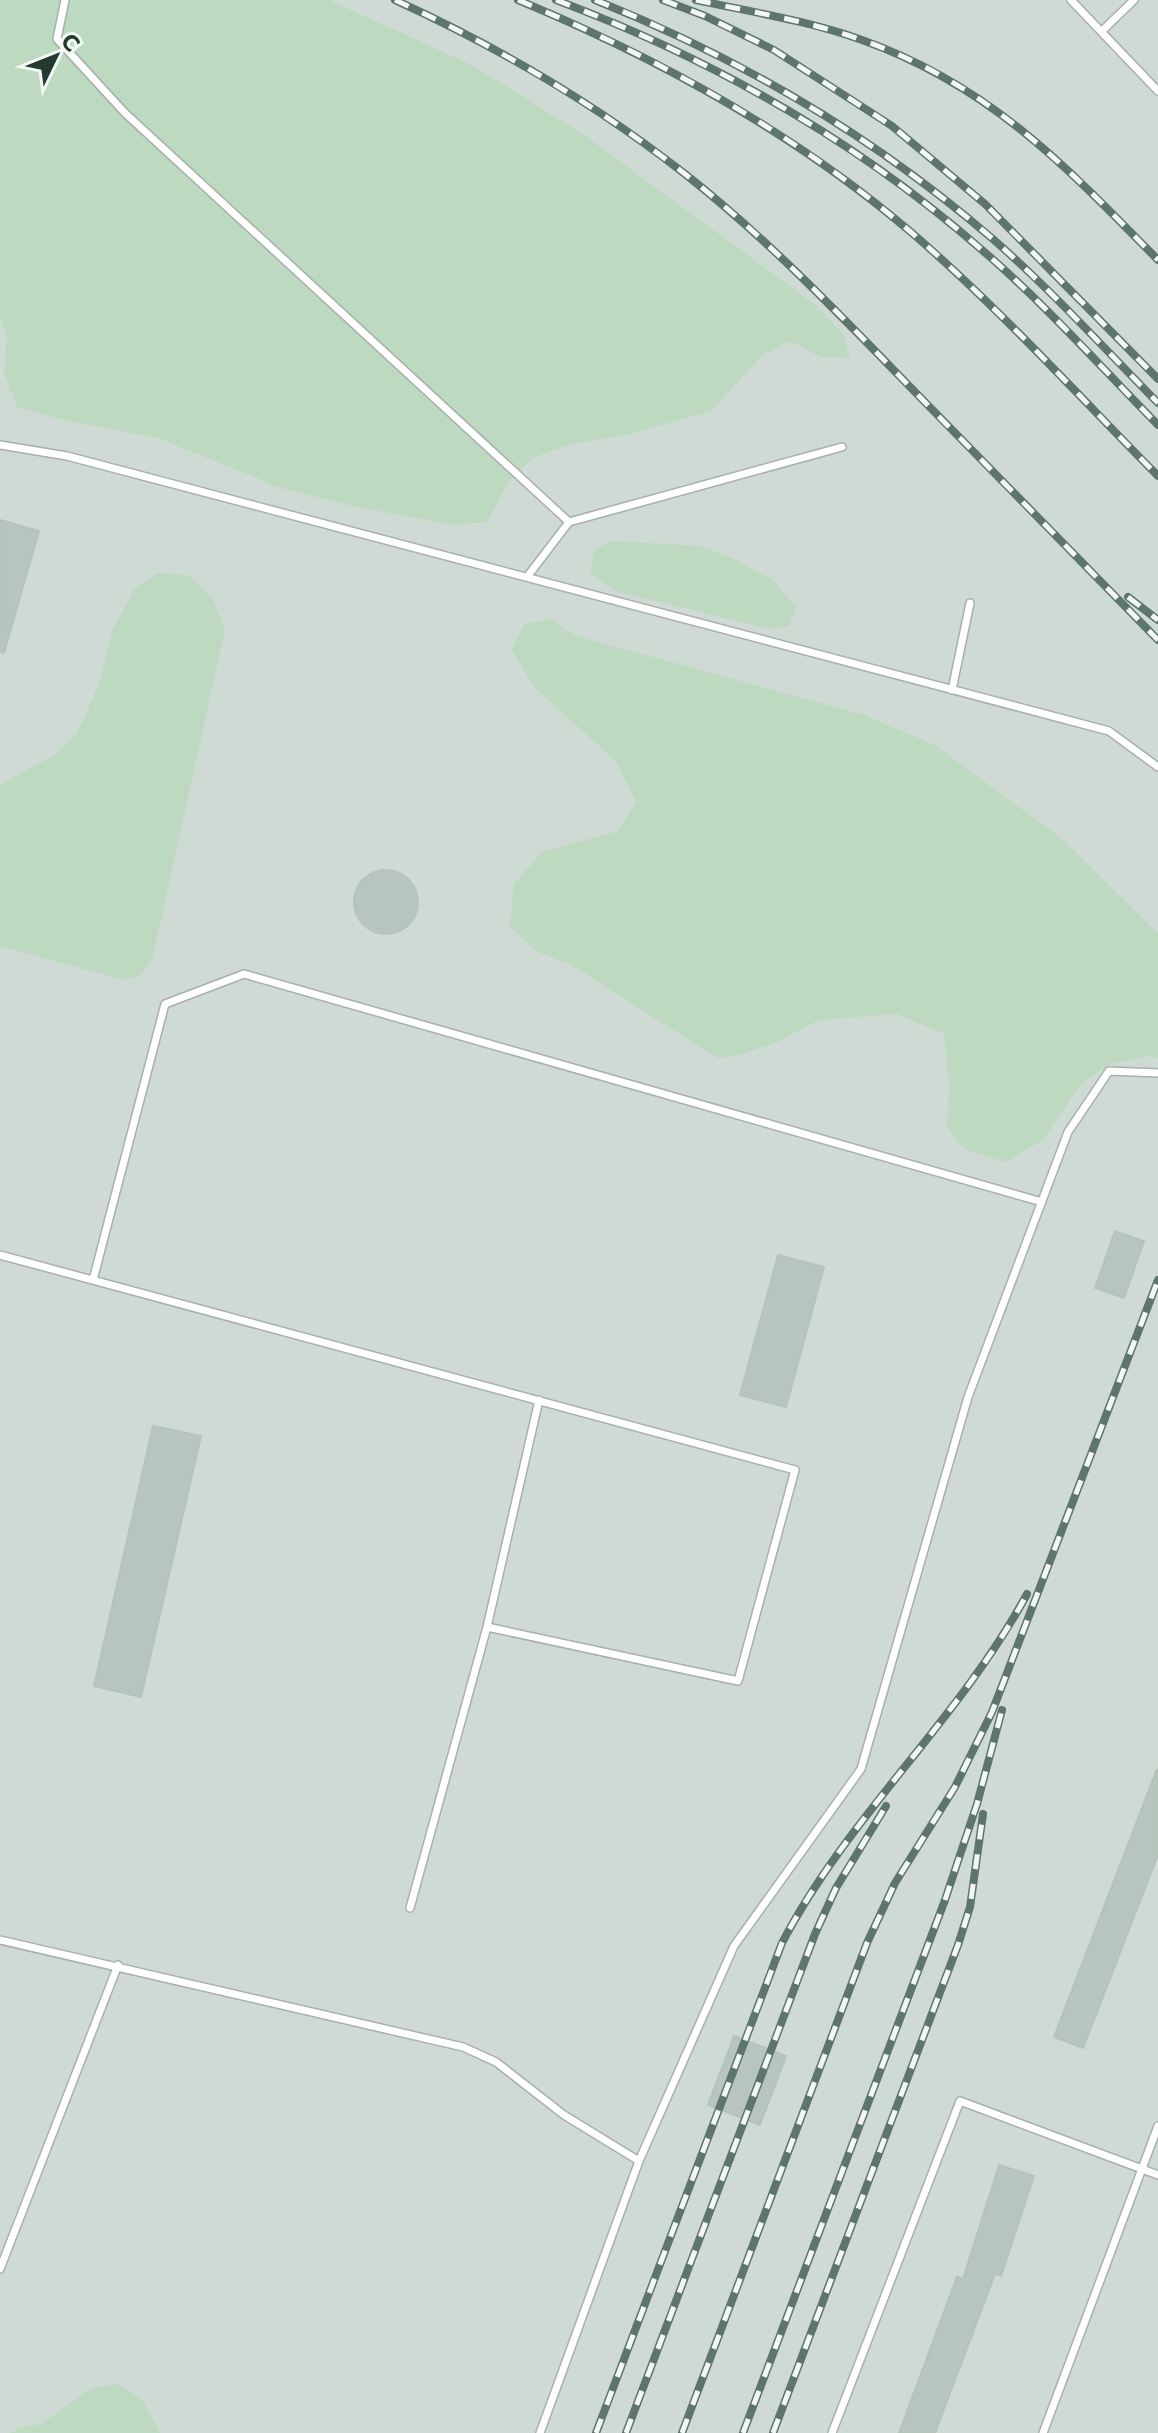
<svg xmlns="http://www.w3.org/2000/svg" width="1158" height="2433" viewBox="0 0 1158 2433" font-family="Commissioner,sans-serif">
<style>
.built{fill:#d0dad4}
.green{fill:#bdd9c0}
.building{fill:#b7c5be;stroke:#b5c3bb;stroke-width:2}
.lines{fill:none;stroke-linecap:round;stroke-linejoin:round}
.lane-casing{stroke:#a5b1ab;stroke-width:10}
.lane{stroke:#fff;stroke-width:7}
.rail-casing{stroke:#5e756b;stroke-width:8}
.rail{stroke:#f2f7f4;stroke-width:5;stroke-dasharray:15;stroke-linecap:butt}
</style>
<rect width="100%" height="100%" fill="#e2eae5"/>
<path class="built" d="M 27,0 L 1158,0 L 1158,2433 L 0,2433 L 0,120 Z"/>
<path class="green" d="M 0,0 L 329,0 L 472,65 L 584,135 L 818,307 L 843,334 L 850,358 L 821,357 L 790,341 L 764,354 L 711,411 L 626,435 L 572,444 L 534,457 L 508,482 L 487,522 L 453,525 L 352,506 L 281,488 L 158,438 L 60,419 L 17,407 L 4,373 L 7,336 L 0,315 Z
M 611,541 L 700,546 L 732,558 L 773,580 L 796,607 L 789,626 L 769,629 L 615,591 L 590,573 L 594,550 Z
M 157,573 L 188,575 L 213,600 L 225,630 L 152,960 L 139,976 L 124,980 L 0,946 L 0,785 L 56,754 L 77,734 L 99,684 L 113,629 L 134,590 Z
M 552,619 L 573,635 L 864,715 L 935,745 L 1062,839 L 1158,933 L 1158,1058 L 1151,1056 L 1110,1064 L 1080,1085 L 1043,1140 L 1005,1162 L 964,1149 L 947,1127 L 949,1085 L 944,1034 L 897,1014 L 819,1020 L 777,1042 L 740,1055 L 717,1058 L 570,964 L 537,952 L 510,927 L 514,884 L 542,852 L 618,831 L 636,802 L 617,762 L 534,687 L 512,650 L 524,624 Z
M 119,2384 L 143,2401 L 160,2433 L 10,2433 L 19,2428 L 41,2424 L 92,2388 Z"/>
<path class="building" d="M 0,520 L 39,531 L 4,653 L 0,652 Z
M354 902a32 32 0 1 1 64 0a32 32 0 1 1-64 0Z
M 1115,1231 L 1144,1241 L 1124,1298 L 1095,1288 Z
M 778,1255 L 824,1267 L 786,1407 L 740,1395 Z
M 153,1426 L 201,1436 L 141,1697 L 94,1686 Z
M 1157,1769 L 1158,1855 L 1083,2048 L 1054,2037 Z
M 734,2036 L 786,2056 L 760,2125 L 708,2105 Z
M 999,2165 L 1034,2176 L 1001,2276 L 995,2274 L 935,2433 L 899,2433 L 957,2277 L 963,2279 Z"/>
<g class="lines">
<g class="lane-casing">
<path id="lane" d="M 65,0 L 57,39 L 125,113 L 569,522
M 1071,0 L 1158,91
M 1102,31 L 1134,0
M 0,445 L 67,456 L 1109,731 L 1158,767
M 527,577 L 569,522 L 842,447
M 952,690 L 970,603
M 0,1255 L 795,1470 L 738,1681 L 487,1627
M 93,1280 L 165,1004 L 244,974 L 1042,1202
M 410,1908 L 487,1627 L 539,1400
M 0,1940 L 463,2047 L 496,2062 L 564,2115 L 639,2161
M 0,2269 L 118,1965
M 540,2433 L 639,2161 L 734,1946 L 861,1769 L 968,1397 L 1068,1132 L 1109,1071 L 1158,1073
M 832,2433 L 960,2101 L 1158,2175
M 1043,2433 L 1158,2126"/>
</g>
<use href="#lane" class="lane"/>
<g class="rail-casing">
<path id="rail" d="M 395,0 C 496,46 597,105 685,174 C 769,240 842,317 917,394 C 997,476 1078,558 1158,640
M 518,0 C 660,59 795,133 912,233 C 999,308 1077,394 1158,476
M 556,0 C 710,58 857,141 982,250 C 1045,304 1100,366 1158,425
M 595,0 C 740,58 876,138 994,240 C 1052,291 1104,348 1158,403
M 663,0 L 705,16 L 774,50 L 892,126 L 985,204 L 1158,379
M 696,0 C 752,12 809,21 862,40 C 989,85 1066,166 1158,260
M 1128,597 L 1158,620
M 596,2433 L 782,1943 C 848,1816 960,1719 1027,1594
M 626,2433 L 815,1934 L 836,1888 L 886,1806
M 682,2433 L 867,1943 L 895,1883 L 955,1787 L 992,1712 L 1158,1280
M 743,2433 L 945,1900 L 977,1804 L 1002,1710
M 773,2433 L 958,1945 L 970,1907 L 983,1814"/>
</g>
<use href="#rail" class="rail"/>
</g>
<g transform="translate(56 56) rotate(47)" stroke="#f2f7f4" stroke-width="6" paint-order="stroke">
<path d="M0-6L14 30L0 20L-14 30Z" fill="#243930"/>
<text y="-12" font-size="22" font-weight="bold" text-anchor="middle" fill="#243930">С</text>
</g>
</svg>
